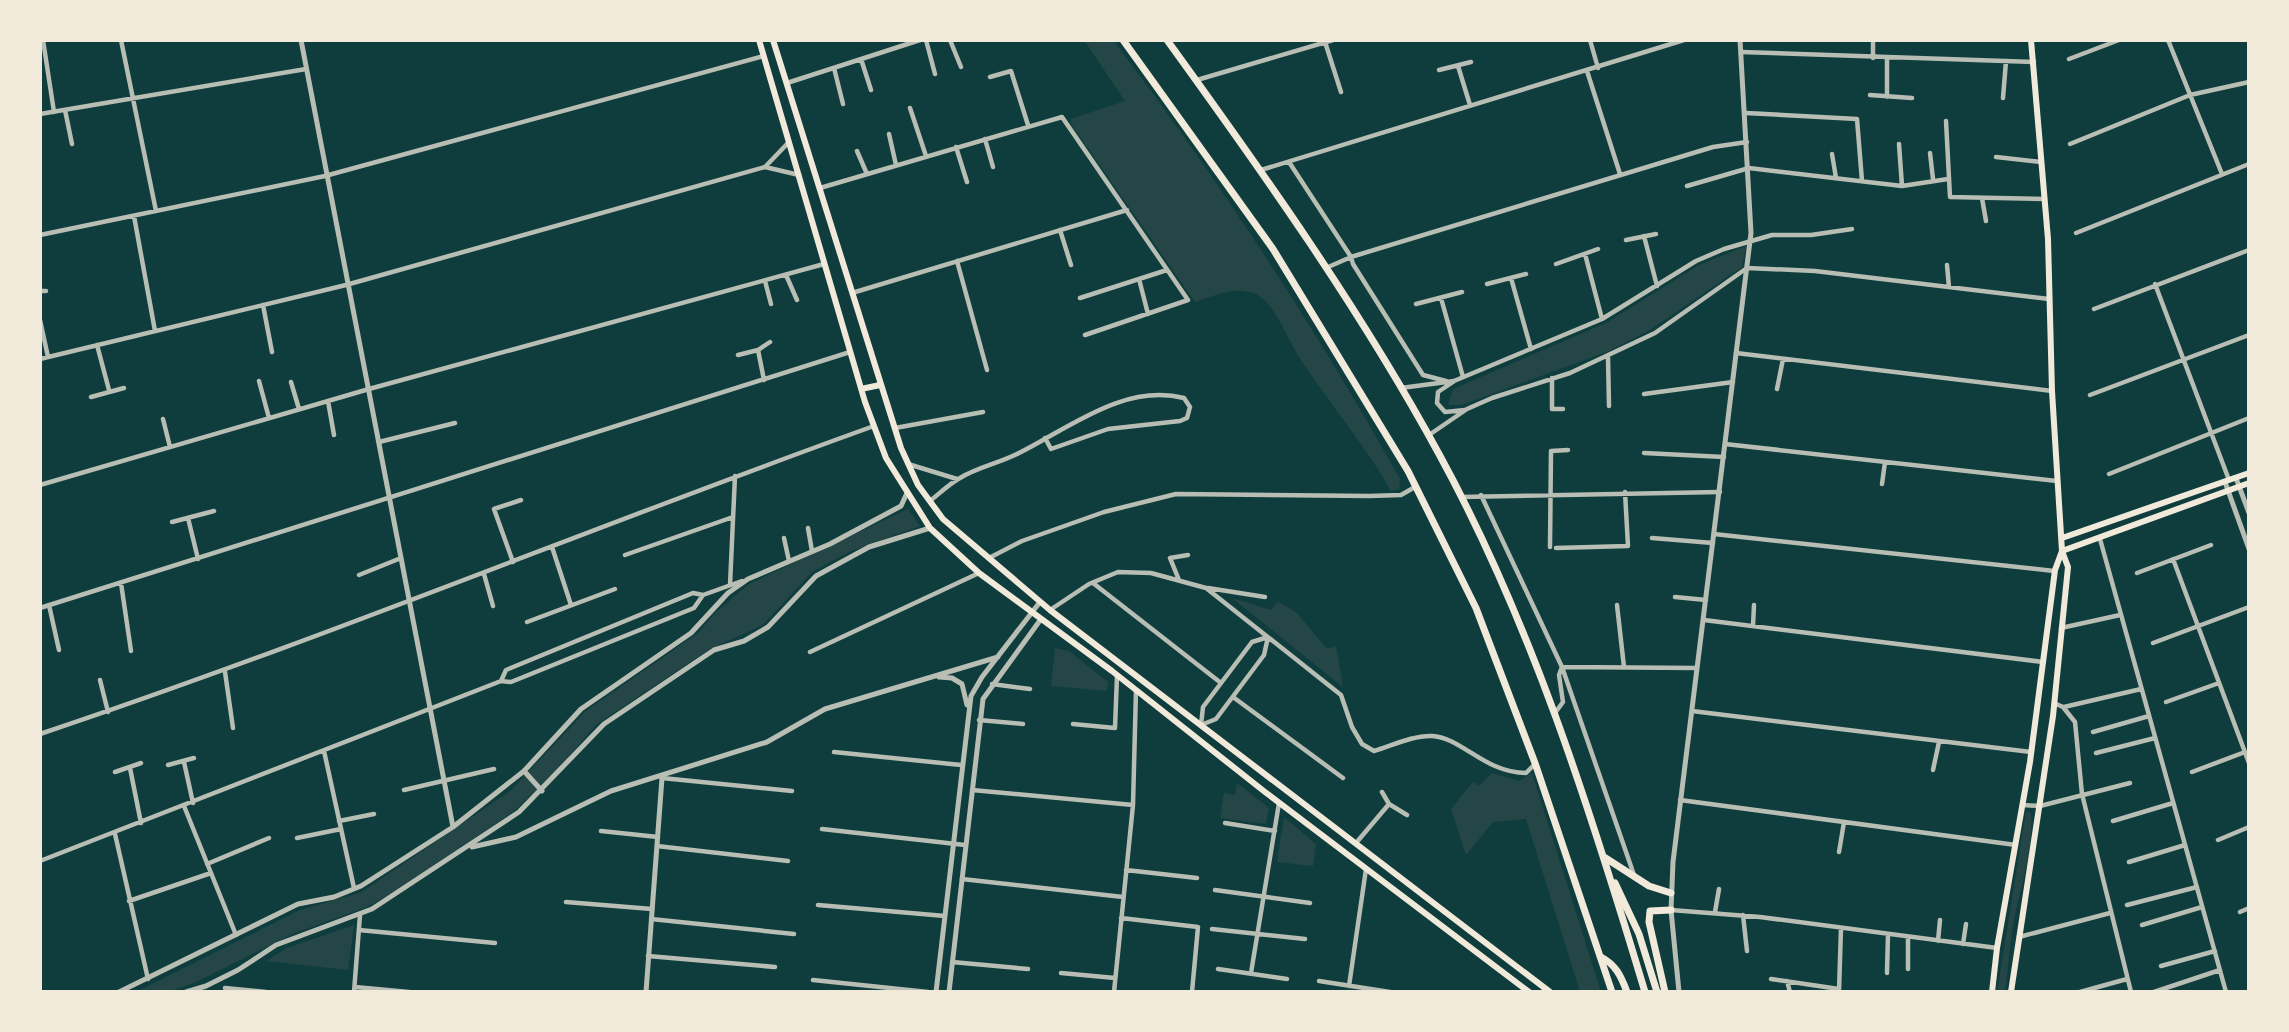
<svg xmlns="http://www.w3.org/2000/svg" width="2289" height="1032" viewBox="0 0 2289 1032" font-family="Karla,sans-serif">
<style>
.green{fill:#244646}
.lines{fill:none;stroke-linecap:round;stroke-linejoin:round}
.minor{stroke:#b8beb3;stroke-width:4.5}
.tertiary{stroke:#b8beb3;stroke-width:5}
.secondary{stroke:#f1e9da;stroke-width:6}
.primary{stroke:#f1e9da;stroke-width:7}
</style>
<rect width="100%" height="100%" fill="#0f3d3e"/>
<path class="green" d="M 1084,40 L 1113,40 C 1219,180 1314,326 1400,479 L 1399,489 L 1391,491 C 1364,443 1329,403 1299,357 C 1290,343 1275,307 1262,298 C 1242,283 1216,295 1195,302 L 1071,124 L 1071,119 L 1125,101 Z
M 1746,246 L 1742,267 L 1650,330 L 1609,351 L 1462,405 L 1448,405 L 1453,389 L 1606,323 L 1699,265 Z
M 908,509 L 920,526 L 851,551 L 812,572 L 763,625 L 710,649 L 597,724 L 551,776 L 514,811 L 399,889 L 367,907 L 295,933 L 194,983 L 168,992 L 136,992 L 300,910 L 362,892 L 510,791 L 586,711 L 698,633 L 715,613 L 749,584 Z
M 1232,598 L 1271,610 L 1278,602 L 1296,612 L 1327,649 L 1336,646 L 1343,687 Z
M 1055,648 L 1069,651 L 1108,682 L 1107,691 L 1051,686 Z
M 1492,773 L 1519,781 L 1532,773 L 1601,992 L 1580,992 L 1526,819 L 1493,822 L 1466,855 L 1451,809 L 1473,782 L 1479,786 Z
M 1237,783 L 1269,808 L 1266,824 L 1220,818 L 1224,793 L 1235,795 Z
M 2026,811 L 2031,813 C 2034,852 2018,893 2012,932 C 2009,952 2008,972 2005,992 L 1997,992 Z
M 1284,817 L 1316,844 L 1313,866 L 1277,862 Z
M 354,925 L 348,970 L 266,961 L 287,948 Z"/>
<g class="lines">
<path class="minor" d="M 43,40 L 54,112
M 121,40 L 156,211
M 926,40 L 935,74
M 950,40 L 961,67
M 1590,40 L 1598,68
M 1873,40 L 1873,58
M 2168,40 L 2222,174
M 1325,42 L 1341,92
M 1741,52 L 2034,62
M 861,59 L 871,90
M 2069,59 L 2119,40
M 1458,66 L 1470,105
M 834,68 L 843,104
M 1439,70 L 1471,62
M 1587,71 L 1620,174
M 990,77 L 1011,71 L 1028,125
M 1197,80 L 1333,40
M 787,83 L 920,40
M 1870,95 L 1912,98
M 1887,97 L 1887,58
M 2003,98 L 2006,61
M 910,108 L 926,156
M 65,110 L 72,144
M 1746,113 L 1857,119 L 1862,181
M 40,114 L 306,69
M 1946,121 L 1950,197 L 2045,199
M 889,134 L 896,165
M 985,139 L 993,167
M 1899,144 L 1902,186
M 2070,144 L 2190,95 L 2249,82
M 956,147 L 967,182
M 857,151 L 867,174
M 1930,153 L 1933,179
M 1832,154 L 1836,178
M 1996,157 L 2041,162
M 1289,162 L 1351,257 L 1353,264 L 1423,375 L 1446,381
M 765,167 L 788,143
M 1261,170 L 1684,40
M 1687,186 L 1749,168 L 1902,186 L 1948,179
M 820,188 L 1062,117 L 1188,300 L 1085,335
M 1982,198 L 1986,221
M 134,216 L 155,331
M 1060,230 L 1071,265
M 2076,233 L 2249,164
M 40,235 L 325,176 L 764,56
M 1644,236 L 1657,286
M 1626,240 L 1656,234
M 1585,254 L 1602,319
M 957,261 L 987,370
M 1556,264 L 1598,249
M 1947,265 L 1949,287
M 1326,268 L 1351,257 L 1713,147 L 1747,142
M 786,275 L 797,300
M 1511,278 L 1531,349
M 1139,279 L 1148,314
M 765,281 L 771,304
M 1487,284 L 1526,274
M 2155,284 L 2229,480
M 40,291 L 46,291
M 852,293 L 1127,210
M 1080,298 L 1167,270
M 1441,298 L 1463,377
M 1416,304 L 1462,292
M 263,305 L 272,352
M 2094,309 L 2249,250
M 40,320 L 48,357
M 97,345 L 109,390
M 758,350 L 764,380
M 1736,353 L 2052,391
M 738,355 L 758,350 L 770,342
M 1608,357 L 1609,406
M 40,359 L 346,285 L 765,167 L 799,175
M 1552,378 L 1552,409 L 1563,409
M 259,381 L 269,418
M 291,382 L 299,409
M 1453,382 L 1438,392 L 1437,403 L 1445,412 L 1465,410
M 1401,388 L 1454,381 L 1602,319 L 1696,261 L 1724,249 L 1772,235 L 1811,235 L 1852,229
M 1777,389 L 1783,359
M 1644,394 L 1733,382
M 2090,395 L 2249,335
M 91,397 L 124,388
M 328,401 L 334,435
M 163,419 L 170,447
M 895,428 L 983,412
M 1429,435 L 1467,409 L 1492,398 L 1570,373 L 1655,333 L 1747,268 L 1815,271 L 2049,299
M 379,442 L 455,423
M 1725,444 L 2057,481
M 1644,453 L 1724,457
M 908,464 L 957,479
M 2109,474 L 2249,418
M 1882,484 L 1885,462
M 40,485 L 369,389 L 824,264
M 1481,495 L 1562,667 L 1634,875
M 1461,497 L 1720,492
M 930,501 C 939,494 949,484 960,478 C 978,467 1000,463 1019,453 C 1069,428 1124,383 1184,398 L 1190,407 L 1187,418 L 1180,421 L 1108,429 L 1051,449 L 1045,438
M 188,518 L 198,559
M 172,522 L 214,511
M 808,528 L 812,551
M 1714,534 L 2054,571
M 784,538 L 789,561
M 1652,538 L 1713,543
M 2100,539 L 2226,992
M 552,547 L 571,605
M 1550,547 L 1551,451 L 1568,450
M 1556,548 L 1628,546 L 1625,492
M 625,555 L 733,517
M 989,558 L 1022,541 L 1104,512 L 1176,494 L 1369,496 L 1401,495 L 1415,487
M 2173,559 L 2249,763
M 513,562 L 494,509 L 521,500
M 2137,573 L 2211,545
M 484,574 L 493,606
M 359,575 L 401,558
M 1179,580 L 1170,558 L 1188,555
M 121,583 L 131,651
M 1093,583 L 1221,683
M 730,585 L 735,476
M 1208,588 L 1265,597
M 1675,597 L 1706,600
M 49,605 L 59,650
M 1617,605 L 1624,667
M 40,608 L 850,352
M 1050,610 L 1089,584 L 1118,572 L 1151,573 L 1206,588 L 1341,695 L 1352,727 L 1362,744 L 1374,751 C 1391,746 1414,735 1432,736 C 1461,737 1485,773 1526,773 L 1535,764
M 1704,620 L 2043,662
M 527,622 L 615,589
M 1753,626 L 1754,605
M 2061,628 L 2120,615
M 1268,637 L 1264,655 L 1216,719 L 1201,725 L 1203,707 L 1252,642 Z
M 2153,643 L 2249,607
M 810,652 L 979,573
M 225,672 L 233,728
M 100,680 L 108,712
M 501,681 L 506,670 L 693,593 L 703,595 L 742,581
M 992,684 L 1030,689
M 1233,697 L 1343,778
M 2166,702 L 2219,683
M 2054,703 L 2063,707 L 2075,722 L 2082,794 L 2131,992
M 2064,707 L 2141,689
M 1692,711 L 2031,752
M 1555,713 L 1563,702 L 1559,675 L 1562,667 L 1697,668
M 979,720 L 1023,724
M 1073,724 L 1115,728 L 1117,676
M 2093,732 L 2149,716
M 40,734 C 321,640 595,526 874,426
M 324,751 L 354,888
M 834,752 L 961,765
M 2096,753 L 2155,738
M 184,762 L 193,803
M 168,765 L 194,758
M 130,768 L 141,823
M 1933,770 L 1939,742
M 115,772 L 141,763
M 2192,772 L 2245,752
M 662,778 L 792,791
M 404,790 L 494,769
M 972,790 L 1133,805
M 1382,792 L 1389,804 L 1407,815
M 1680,800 L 2016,845
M 2023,805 L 2040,806 L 2130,783
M 184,806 L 236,935
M 339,821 L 374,814
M 2113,821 L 2173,803
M 1225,823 L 1275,831
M 822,829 L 965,845
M 601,831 L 658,837
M 115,834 L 148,979
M 297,838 L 341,829
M 2218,840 L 2249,827
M 1356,843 L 1389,804
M 657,846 L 788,861
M 1839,852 L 1844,822
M 40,861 L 501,681 L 511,682 L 694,608 L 703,595
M 2129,862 L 2185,845
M 207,864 L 269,838
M 1126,870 L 1197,878
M 962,879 L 1123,897
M 1215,890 L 1310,903
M 129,901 L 211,873
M 566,902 L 652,909
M 818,905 L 945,916
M 2127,905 L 2197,887
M 1671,910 L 1760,917 L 1997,948
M 1715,912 L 1719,889
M 2240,912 L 2249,908
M 1743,915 L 1747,951
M 1121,918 L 1198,927 L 1192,992
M 651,919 L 794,934
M 2142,925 L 2202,907
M 1212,929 L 1305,939
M 359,930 L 495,943
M 2019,937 L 2110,913
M 1938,941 L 1940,920
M 1963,944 L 1966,924
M 648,956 L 775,967
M 952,962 L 1028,969
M 2161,966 L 2215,951
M 1218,969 L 1287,979
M 1908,969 L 1908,937
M 1061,973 L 1115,978
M 1251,973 L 1279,803
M 1887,973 L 1888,934
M 1771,979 L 1839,989
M 813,980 L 928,992
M 1319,981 L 1390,992
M 1787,981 L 1790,992
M 1349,986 L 1366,869
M 355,987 L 409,992
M 225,988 L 266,992
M 1839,991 L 1841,928
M 354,992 L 360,915
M 1114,992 L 1133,805 L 1136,690
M 2080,992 L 2127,979
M 2154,992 L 2220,970"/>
<path class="tertiary" d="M 301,40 L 453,827
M 2236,478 L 2249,513
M 2225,482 L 2249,549
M 939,677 L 952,678 L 962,684 L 967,705
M 524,771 L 542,791
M 472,847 L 516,837 L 611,791 L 767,742 L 825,709 L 998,657
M 119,992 L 298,904 L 334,897 L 361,886 L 453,827 L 524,771 L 581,709 L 691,633 L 728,593 L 748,579 L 830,544 L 901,506 L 907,493
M 186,992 L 206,986 L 238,970 L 276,945 L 372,909 L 519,812 L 604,724 L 714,650 L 744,641 L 768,627 L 816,576 L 869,547 L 930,528
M 646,992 L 662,778
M 936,992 L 971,696 L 982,677 L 1040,602
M 949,992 L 983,699 L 1041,619
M 1679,992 L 1671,910 L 1673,862 L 1751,233 L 1740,40"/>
<path class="secondary" d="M 759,40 L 865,402 L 886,458 L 930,528 L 979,573 L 1112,671 L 1265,792 L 1529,992
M 773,40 L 901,448 L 918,485 L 943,519 L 1050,610 L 1550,992
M 861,389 L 880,385
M 2062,538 L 2249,473
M 2062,551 L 2249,483
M 1992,992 L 1997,948 L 2030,762 L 2055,570 L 2062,551
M 2011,992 L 2053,716 L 2068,567 L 2062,551 L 2052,391 L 2048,239 L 2031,40"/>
<path class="primary" d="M 1123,40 L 1273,249 L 1408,471 L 1476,608 L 1535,763 L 1612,992
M 1167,40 C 1264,174 1360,309 1439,454 C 1531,622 1590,809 1645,992
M 1604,857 L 1649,886 L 1671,893
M 1615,883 L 1639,934 L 1657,992
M 1601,957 C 1616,965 1621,976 1627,992
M 1665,992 L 1649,922 L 1650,911 L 1671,910"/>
</g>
<rect width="2289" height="1032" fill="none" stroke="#f1e9da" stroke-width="84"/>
</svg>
